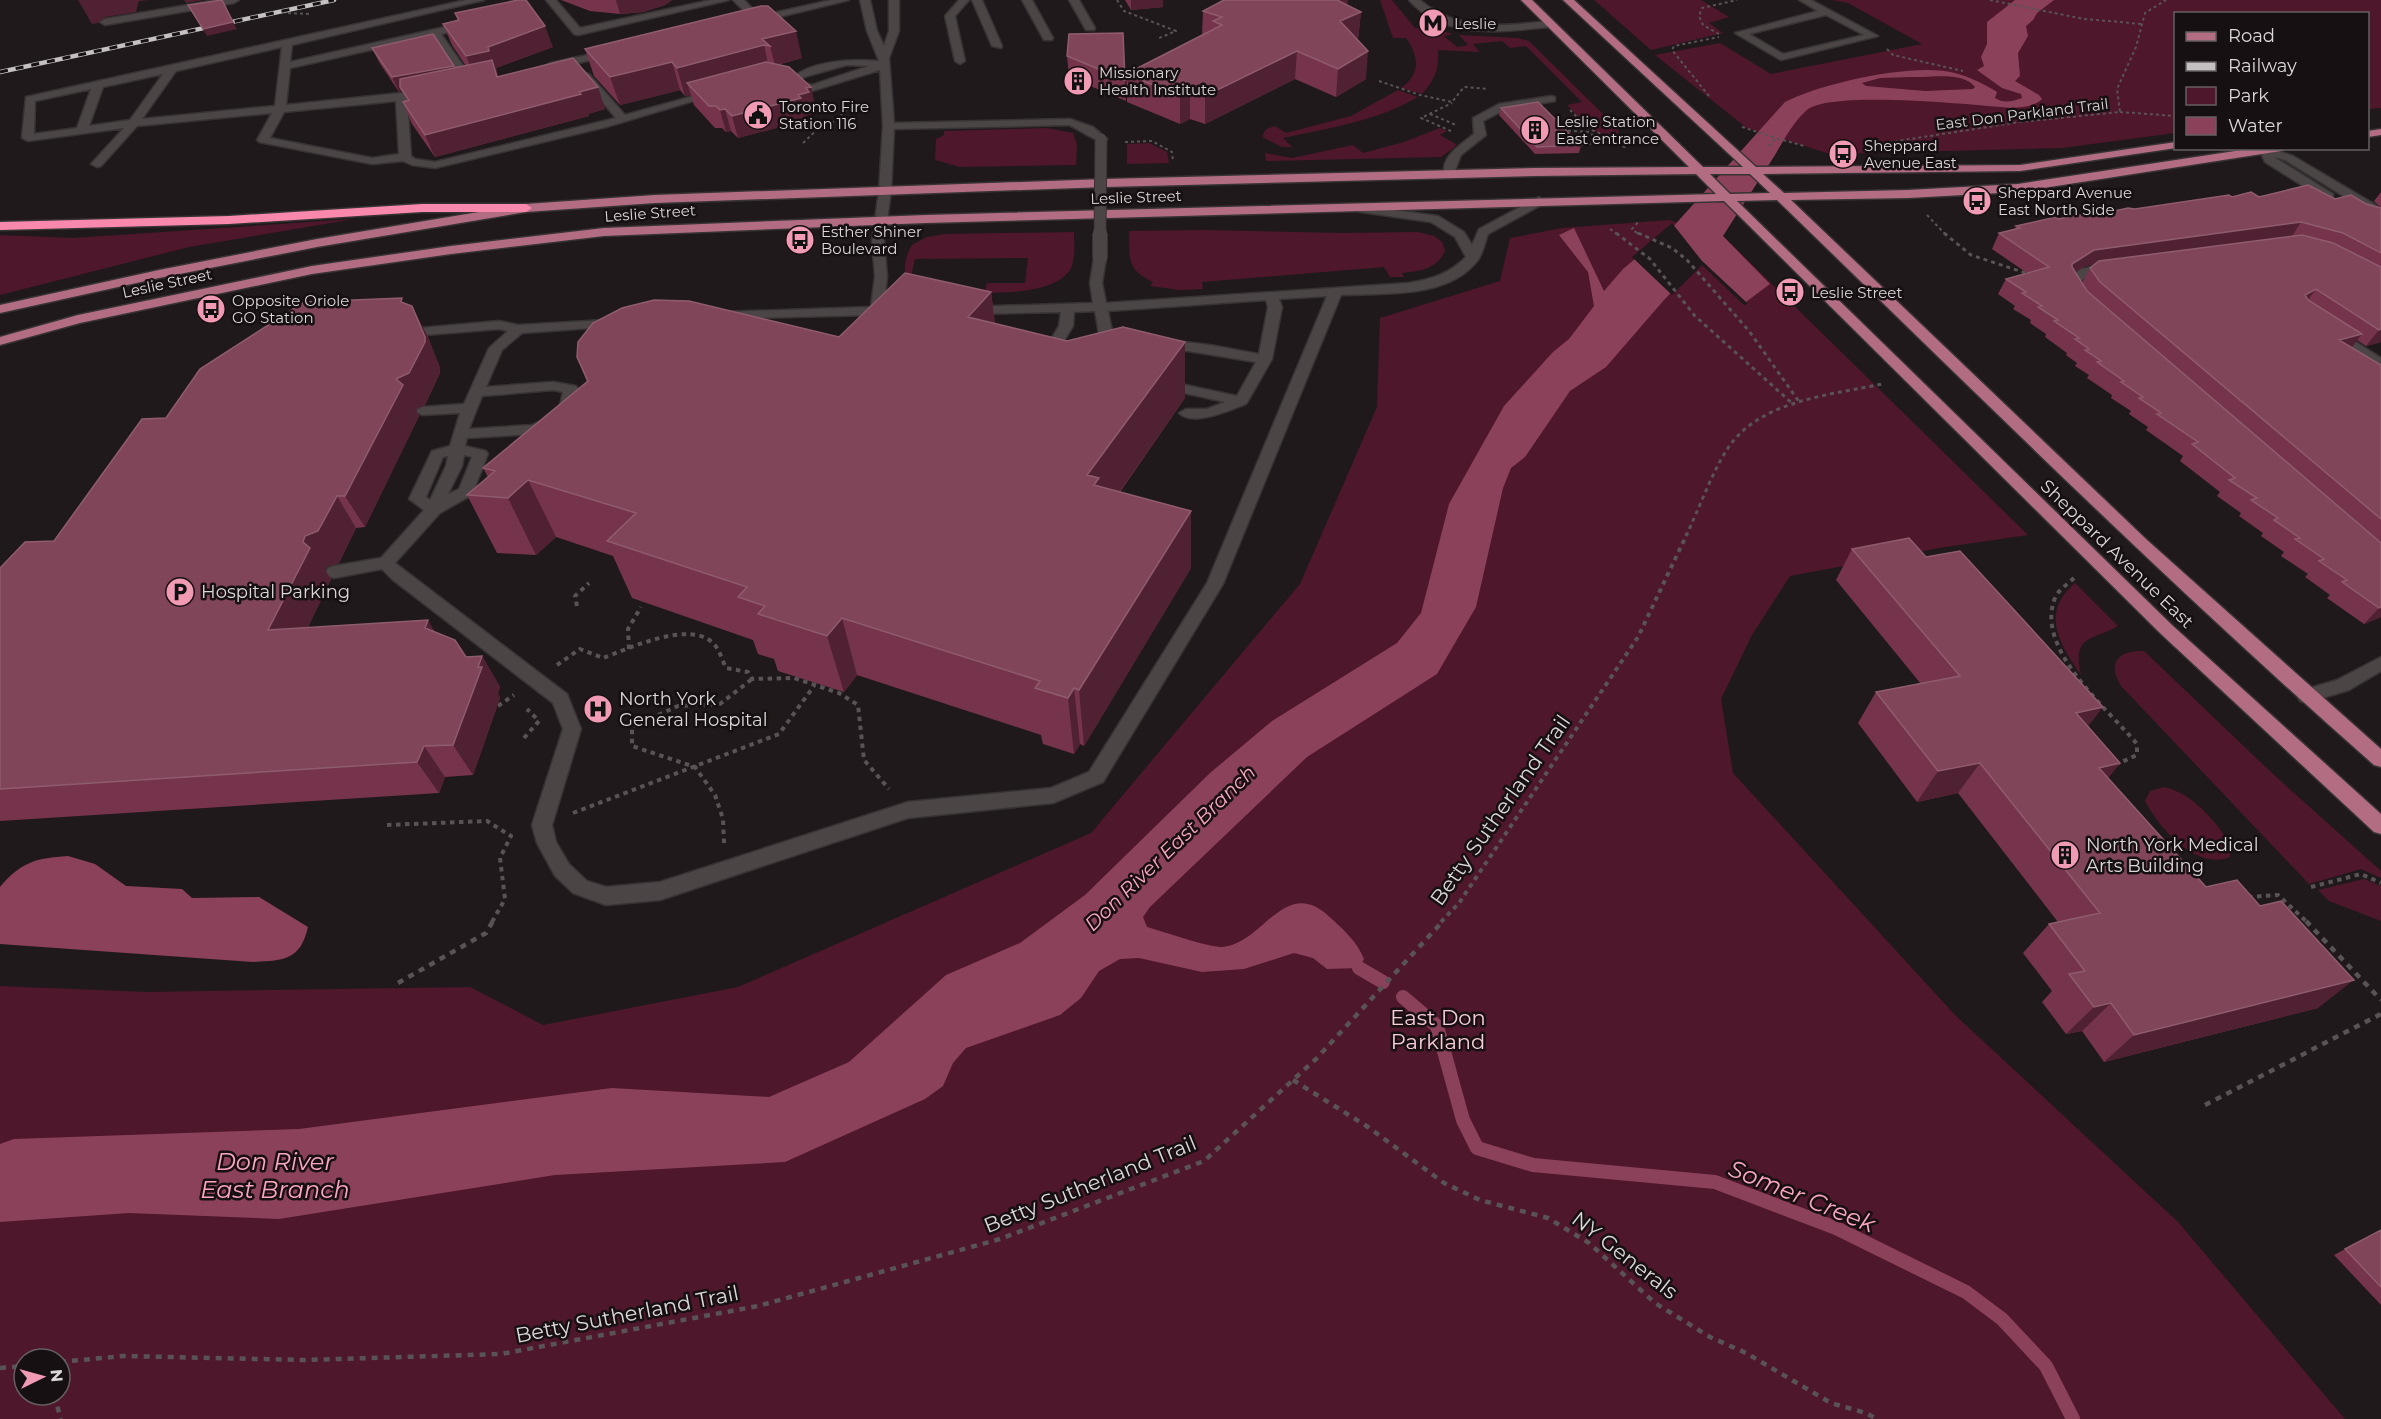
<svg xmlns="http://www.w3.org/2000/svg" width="2381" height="1419" viewBox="0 0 2381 1419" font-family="Montserrat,sans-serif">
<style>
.green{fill:#4e172c;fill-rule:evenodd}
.water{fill:#8c415a;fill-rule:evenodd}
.pier{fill:#20191b}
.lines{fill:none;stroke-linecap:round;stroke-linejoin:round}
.stream{stroke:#8c415a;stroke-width:14}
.minor-casing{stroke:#373334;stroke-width:3}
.major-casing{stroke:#373334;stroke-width:3}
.highway-casing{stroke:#373334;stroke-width:3}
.path-far3{stroke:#595355;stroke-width:2;stroke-dasharray:3 3;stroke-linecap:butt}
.path-far2{stroke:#595355;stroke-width:3;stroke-dasharray:4 4;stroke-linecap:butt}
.path-far1{stroke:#595355;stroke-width:4;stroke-dasharray:4.5 4.5;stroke-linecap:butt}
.path{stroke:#595355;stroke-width:4.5;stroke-dasharray:6 6;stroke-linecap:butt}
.minor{fill:#4c4546;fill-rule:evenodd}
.major{fill:#b36d83;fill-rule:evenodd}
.highway{fill:#f888ac;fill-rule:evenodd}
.rail-casing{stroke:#c5c0c1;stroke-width:4.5}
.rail{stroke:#161012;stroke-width:3;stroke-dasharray:8;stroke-linecap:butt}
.minor-bridge-far1-casing{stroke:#373334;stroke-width:13;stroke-linecap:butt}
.minor-bridge-casing{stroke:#373334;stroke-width:16;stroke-linecap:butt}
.path-bridge-far1{stroke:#595355;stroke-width:2;stroke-dasharray:3 3;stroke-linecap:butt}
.path-bridge{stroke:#595355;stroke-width:3;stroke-dasharray:4 4;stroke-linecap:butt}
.minor-bridge-far1{stroke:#4c4546;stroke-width:11}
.minor-bridge{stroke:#4c4546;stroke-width:14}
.wall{fill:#76334c;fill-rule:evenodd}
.shaded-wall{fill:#4f2132}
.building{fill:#81455a;stroke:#8f5c6e;stroke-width:1.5}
.labels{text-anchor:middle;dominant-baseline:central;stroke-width:5;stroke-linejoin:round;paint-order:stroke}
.far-poi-label{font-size:15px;fill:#dbd6d7;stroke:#161012;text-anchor:start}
.far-street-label{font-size:15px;fill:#dbd6d7;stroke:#161012}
.street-label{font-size:18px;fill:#dbd6d7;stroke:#161012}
.poi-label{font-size:18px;fill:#dbd6d7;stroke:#161012;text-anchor:start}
.water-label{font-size:20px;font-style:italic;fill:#fda5bf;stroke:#161012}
.near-street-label{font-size:21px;fill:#dbd6d7;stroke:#161012}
.near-park-label{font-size:21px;fill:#f9ccd8;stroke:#161012}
.near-water-label{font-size:24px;font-style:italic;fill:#fda5bf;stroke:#161012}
</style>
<rect width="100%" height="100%" fill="#20191b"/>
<path class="green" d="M 1380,0 L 1392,0 L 1415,28 L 1439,30 L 1453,34 L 1444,36 L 1457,47 L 1468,45 L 1459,35 L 1518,38 L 1529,41 L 1618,129 L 1619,136 C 1597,140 1582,120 1567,105 L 1582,102 L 1526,46 L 1510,48 L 1502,41 L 1473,44 L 1479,52 L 1438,50 C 1439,69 1435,80 1422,94 L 1401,88 C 1421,74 1419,56 1406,38 L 1393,38 Z
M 1594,0 L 1701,0 L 1729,17 L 1709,23 L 1723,33 L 1651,50 Z
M 1832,0 L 2381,0 L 2381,108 L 2368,109 L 2368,14 L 2176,14 L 2175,133 L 2062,148 L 1830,154 L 1743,127 L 1743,125 L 1655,55 L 1720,43 L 1771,74 L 1922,44 L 1848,3 Z
M 1398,90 L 1418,97 C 1377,121 1329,128 1283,138 L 1292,147 L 1282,147 L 1262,137 L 1266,129 L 1275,126 L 1286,133 L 1351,116 Z
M 1047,128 L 1073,133 L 1077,145 L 1076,165 L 960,167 L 935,160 L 936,139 L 944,135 L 944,131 Z
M 1440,128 L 1447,131 L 1440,135 L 1456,144 L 1455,147 L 1441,157 L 1266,161 L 1265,153 L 1292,158 L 1353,145 L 1363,153 L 1404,142 Z
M 1149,143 L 1167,152 L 1169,163 L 1127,164 L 1127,144 Z
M 354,219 L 189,247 L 0,295 L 0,235 L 73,238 Z
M 1669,220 L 1723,236 L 2028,535 L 1939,548 L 1790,576 L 1752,635 L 1721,699 L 1733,773 L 1955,1015 L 2178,1222 L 2345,1419 L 0,1419 L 0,986 L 146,992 L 470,987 L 543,1025 L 738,987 L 1091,833 L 1300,584 L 1377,407 L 1380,318 L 1500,281 L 1510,238 L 1562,228 ZM 24,1359 L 60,1359 L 60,1395 L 24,1395 Z
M 1204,230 L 1343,233 L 1418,232 L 1434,236 L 1442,242 L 1445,251 C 1437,269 1420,271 1402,273 L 1404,277 L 1390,277 L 1384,267 L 1202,282 L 1203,289 L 1179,290 L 1150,286 L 1153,282 C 1125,269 1130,257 1129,231 Z
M 1074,232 C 1074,243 1076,259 1070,270 C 1055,292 1012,292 989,293 L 985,291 L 987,283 L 1025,283 L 1028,258 L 915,259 L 911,276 L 914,281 C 930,286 947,280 962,286 L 961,293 C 941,294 924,293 907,281 C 903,267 905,257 912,245 L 927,237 L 945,234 Z
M 2075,583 L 2118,626 C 2091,641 2072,635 2081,675 C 2059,644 2040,613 2075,583 Z
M 2144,651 L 2273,774 L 2381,871 L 2381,878 L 2361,869 L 2309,884 L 2121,686 C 2107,663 2118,650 2144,651 Z
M 2164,787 C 2192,793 2215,820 2230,844 L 2230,857 C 2196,871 2159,828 2145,801 L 2150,791 Z
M 2364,879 L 2381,886 L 2381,921 L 2329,901 L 2318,890 Z"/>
<path class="water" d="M 2015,0 L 2054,0 L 2037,13 L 2033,20 L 2026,26 L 2028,36 L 2018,53 L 2020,76 L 2015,81 L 2039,95 L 2042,99 C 2034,107 2022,107 2011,108 C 1975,105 1831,90 1807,110 C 1793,122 1784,140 1775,155 C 1758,182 1740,209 1723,236 L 1770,284 L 1746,302 L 1702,261 L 1664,300 L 1606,367 L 1570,391 L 1525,457 L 1511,468 L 1503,488 L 1476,607 L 1437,674 L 1307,757 L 1150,907 L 1143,917 L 1147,927 C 1161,931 1211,948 1222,947 C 1265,944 1285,871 1333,920 C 1346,932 1357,942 1364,959 L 1359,968 L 1327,969 L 1313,958 L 1294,953 L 1244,969 L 1202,972 L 1139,958 L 1120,959 L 1099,971 L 1081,998 L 1060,1015 L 966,1048 L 953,1063 L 943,1086 L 925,1099 L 785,1162 L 555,1175 L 279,1219 L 129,1213 L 0,1222 L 0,1144 L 14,1139 L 299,1129 L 612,1088 L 769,1097 L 849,1062 L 946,975 L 1020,943 L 1085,895 L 1210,773 L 1272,721 L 1397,643 L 1421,613 L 1449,504 L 1504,406 L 1553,352 L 1569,339 L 1594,306 L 1588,272 L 1559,235 L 1574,228 L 1604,291 L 1623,269 L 1672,228 L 1785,102 C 1821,83 1916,62 1955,73 C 1970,77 1984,84 1997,92 L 1995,98 C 2004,104 2013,101 2022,98 L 2021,94 L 2002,88 L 1977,70 L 1984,66 L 1981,57 L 1987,44 L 1987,22 ZM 1911,77 C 1930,78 1963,71 1975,87 L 1973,89 L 1925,91 L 1866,86 L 1862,83 L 1880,78 Z
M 68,856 L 95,864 L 126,886 L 182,889 L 192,898 L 259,897 L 308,927 C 300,961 284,960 253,962 L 0,944 L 0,887 C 21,862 36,858 68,856 Z"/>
<path class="pier" d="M 1672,223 L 1702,261 L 1748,304 L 1744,305 L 1702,265 L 1672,295 L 1632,257 Z"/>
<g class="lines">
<path class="stream" d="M 1359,968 L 1383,982
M 1403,997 L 1437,1026 L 1463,1120 L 1477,1148 L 1533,1165 L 1715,1182 L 1836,1228 L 1966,1292 L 2002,1319 L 2046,1366 L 2073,1419"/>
<g class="minor-casing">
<path id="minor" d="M 217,0 L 239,0 L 234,3 L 105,25 L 100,22 L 105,19 Z
M 466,0 L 484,0 L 292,45 L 290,62 L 467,22 L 471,23 L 471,27 L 441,34 L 476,84 L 475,86 L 467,86 L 433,36 L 290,68 L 286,105 L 430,90 L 430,94 L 407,99 L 411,156 L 415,159 L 435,162 L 616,118 L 580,76 L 585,73 L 589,74 L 625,115 L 715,90 L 720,93 L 606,127 L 435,168 L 412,165 L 403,161 L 372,164 L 259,142 L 257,140 L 272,113 L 137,126 L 101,166 L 97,167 L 91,164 L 124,128 L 28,141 L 22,138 L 26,97 ZM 282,47 L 275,106 L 142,119 L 176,71 ZM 163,74 L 130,120 L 89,126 L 103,87 ZM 91,89 L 77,128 L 34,134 L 35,101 ZM 396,101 L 399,154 L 372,158 L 270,138 L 284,112 Z
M 546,0 L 556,0 L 580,28 L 711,0 L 729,0 L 578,35 L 574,34 Z
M 733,0 L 744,0 L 760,16 L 831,0 L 849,0 L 755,23 L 752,22 L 751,18 Z
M 860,0 L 870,0 L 877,31 L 884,46 L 889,31 L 889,0 L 899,0 L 899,31 L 889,58 L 894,123 L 1070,119 L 1093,127 L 1107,139 L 1105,141 C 1097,143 1079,129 1069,125 L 894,129 L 891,191 L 884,242 L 887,276 L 884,306 L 895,307 L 897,310 L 895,313 L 883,314 L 883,321 L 876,325 L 869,321 L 870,315 L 718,319 L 716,316 L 723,312 L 871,307 L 875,276 L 872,242 L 879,191 L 883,126 L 880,70 L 812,91 L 788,83 C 805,60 852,59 879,61 L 867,31 ZM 847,65 L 869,66 L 812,85 L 800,82 L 804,77 Z
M 959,0 L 969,0 L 955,16 L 965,61 L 960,64 L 955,61 L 945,16 Z
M 972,0 L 982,0 L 1002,46 L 1001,48 L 992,46 Z
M 1022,0 L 1032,0 L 1053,38 L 1052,40 L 1044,40 Z
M 1069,0 L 1079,0 L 1095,28 L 1094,30 L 1086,30 Z
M 1409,0 L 1420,0 C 1457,32 1503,26 1549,21 L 1554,24 L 1549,27 C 1502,32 1444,40 1409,0 Z
M 1799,0 L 1811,0 L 1878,36 L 1781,60 L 1735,33 L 1818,11 ZM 1826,15 L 1864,35 L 1783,54 L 1749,34 Z
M 611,50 L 616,53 L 615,55 L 550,69 L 545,66 L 550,63 Z
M 1551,96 L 1555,97 L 1555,101 L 1506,109 L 1483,121 L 1486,135 L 1461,155 L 1453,176 L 1445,176 C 1439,157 1461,145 1474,134 L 1473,118 L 1499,104 Z
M 2270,148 L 2293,156 L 2374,204 L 2381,211 L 2381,222 L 2377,221 L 2366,210 L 2285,160 L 2274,157 L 2333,194 L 2333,200 L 2325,200 L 2265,162 L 2260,151 L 2262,149 Z
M 1539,197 L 1545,201 L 1543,204 L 1488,234 C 1485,242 1483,253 1478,260 C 1449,299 1383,293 1341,295 L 1223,584 L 1103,782 L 1053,803 L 908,818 L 660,900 L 606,905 L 573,893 L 555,876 L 537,843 L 532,825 L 563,729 L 553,703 L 393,580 L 382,569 L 334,578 L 328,576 L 326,572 L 328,568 L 334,566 L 381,558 L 424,510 L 409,499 L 432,451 L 450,446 L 460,413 L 422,415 L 415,411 L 422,407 L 464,404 L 489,348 L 508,331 L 499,329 L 425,335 L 418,331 L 420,328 L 499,321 L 518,325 L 623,319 L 625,322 L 618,326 L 522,333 L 502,350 L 486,387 L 553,382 L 576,386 L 578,389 L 572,418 L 570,421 L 534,434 L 467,438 L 465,446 L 486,451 L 488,454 L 473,492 L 470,496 L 440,513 L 395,563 L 567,694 L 581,729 L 552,825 L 556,842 L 569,864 L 587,881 L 606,887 L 660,882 L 908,802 L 1051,788 L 1089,772 L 1207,583 L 1327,296 L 1279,299 L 1282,307 L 1272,359 L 1248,401 L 1246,404 C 1230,410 1193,427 1179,413 L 1186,409 L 1207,409 L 1225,402 L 1157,387 L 1155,384 L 1162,380 L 1237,396 L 1256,362 L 1188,351 L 1162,350 L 1155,346 C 1167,334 1240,351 1259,354 L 1268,307 L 1266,300 L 1108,311 L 1114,341 L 1125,342 L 1127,345 C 1121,351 1107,351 1101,345 L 1095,311 L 1074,312 L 1073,326 L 1050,364 L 1045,365 L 1038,361 L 1059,326 L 1061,312 L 969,314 L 962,310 L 964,307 L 1093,303 L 1090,283 L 1094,258 L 1100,254 L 1106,258 L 1102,283 L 1106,303 L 1409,283 C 1432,279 1449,274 1466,257 L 1455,237 L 1431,222 L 1361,212 L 1357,211 L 1357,205 L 1438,216 L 1464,232 L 1472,245 L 1479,229 ZM 553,390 L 563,392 L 558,415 L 532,425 L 469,429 L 482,396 ZM 464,455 L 472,457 L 459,489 L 448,494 L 462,466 ZM 448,456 L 446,466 L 430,500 L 426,497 L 443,457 Z
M 2111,264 L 2116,265 L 2117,268 L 2116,271 L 2089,275 L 2078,283 L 2087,296 L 2085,299 L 2075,299 L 2065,282 L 2080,269 Z
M 2334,328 L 2381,358 L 2381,368 L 2329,335 L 2327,332 Z
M 2381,657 L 2381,671 L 2349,690 L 2306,703 L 2300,701 L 2297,696 L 2300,691 L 2337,680 Z"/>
</g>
<g class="major-casing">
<path id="major" d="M 1521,0 L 1532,0 L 1703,167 L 1743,167 L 1563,0 L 1574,0 L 1756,167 L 2020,165 L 2176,142 L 2176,148 L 2020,171 L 1763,174 L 1784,193 L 1908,190 L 2018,184 L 2255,148 L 2286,148 L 2281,151 L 2018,192 L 1908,198 L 1791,200 L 2147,540 L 2381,749 L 2381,767 L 2374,765 C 2168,584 1974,391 1777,200 L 1737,201 L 2173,626 L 2381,814 L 2381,834 L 2374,832 L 2161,634 L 1724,201 L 926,223 L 604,236 L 451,254 L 312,274 L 80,323 L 0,345 L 0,337 L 78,315 L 312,266 L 451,246 L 604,228 L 926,215 L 1716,194 L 1696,174 L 1535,176 L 1105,187 L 655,203 L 526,212 L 317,247 L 159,278 L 0,313 L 0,305 L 159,270 L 317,239 L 526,204 L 655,195 L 1105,179 L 1535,168 L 1689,167 ZM 1710,174 L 1750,174 L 1770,193 L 1730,194 Z
M 2381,129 L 2381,135 L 2368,137 L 2368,131 Z"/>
</g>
<g class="highway-casing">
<path id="highway" d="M 422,204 L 526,204 L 532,208 L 526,212 L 422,212 L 229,224 L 0,230 L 0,222 L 229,216 Z"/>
</g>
<path class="path-far3" d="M 1117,0 L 1124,11 L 1176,31 L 1157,39
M 1990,0 L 2084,19 L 2142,24
M 288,13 L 310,14
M 1719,34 L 1703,25 L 1699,16 L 1702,8 L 1737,0
M 1887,49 L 1893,55 L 1963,71
M 1379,81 L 1420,95 L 1452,102 L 1464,87 L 1488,89
M 1709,96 L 1672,50 L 1674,46 L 1719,37
M 1570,110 L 1589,129 L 1599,133 L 1608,141
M 2120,112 L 2176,116
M 1430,114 L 1456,125
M 1742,127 L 1776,138
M 1562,130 L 1588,132 L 1603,142
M 1451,131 L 1421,118 L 1452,103
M 1125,142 L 1152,141 L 1172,152 L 1173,161
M 803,143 L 822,125 L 832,123 L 849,108
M 1576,146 L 1608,141 L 1627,148
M 1769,146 L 1776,138 L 1804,146
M 1865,146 L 2020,122 L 2120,112 L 2117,89 L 2136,47 L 2145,13 L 2166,0
M 1927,215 L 1946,235
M 1610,229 L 1618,235
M 1637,233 L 1632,229 L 1639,221"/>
<path class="path-far2" d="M 1616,233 L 1650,259 L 1695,316 L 1794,405
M 1944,233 L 1971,255 L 2029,274
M 1686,536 C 1699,509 1712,472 1728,448 C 1760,400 1831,395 1882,384"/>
<path class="path-far1" d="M 2074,578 C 2068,584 2058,590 2055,598 C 2034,649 2108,709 2137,744 L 2137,755 L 2117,764
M 577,606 L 575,596 L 589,583
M 629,649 L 628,629 L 641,607
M 557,665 L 580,649 L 603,658 C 630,648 689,620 713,643 C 720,650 722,660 726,668 L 748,672 L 752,679 L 794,678 L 839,693 L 858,705 L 864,760 L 889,789
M 498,706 L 514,695
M 524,738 L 539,721 L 527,709
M 573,813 L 779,734 L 814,686
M 387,825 L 487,821 L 511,836 L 500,858 L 505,899 L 492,922
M 724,843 L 723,819 L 715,795 L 695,767 L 632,746 L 632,727 L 678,706 L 720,704 L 752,679
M 2311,887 L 2361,874 L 2381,883
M 2248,897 L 2278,895 L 2307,922
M 1441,922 L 1459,903 L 1638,637 L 1687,534"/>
<path class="path" d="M 2306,921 L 2381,1000
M 398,983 L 486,933 L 493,921
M 1293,1080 L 1368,1127 L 1444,1183 L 1480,1200 L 1548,1218 L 1589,1243 L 1655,1303 L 1710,1337 L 1746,1353 L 1831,1403 L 1866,1413 L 1877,1419
M 2205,1105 L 2379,1015 L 2381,1010
M 60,1362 L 123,1356 L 305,1360 L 501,1354 L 758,1306 L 1000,1239 L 1204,1161 L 1316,1059 L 1443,921
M 0,1368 L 24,1366
M 54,1395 L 61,1419"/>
<use href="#minor" class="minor"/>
<use href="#major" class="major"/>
<use href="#highway" class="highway"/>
<g class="rail-casing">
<path id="rail" d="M 0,72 L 334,0"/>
</g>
<use href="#rail" class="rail"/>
<g class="minor-bridge-far1-casing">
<path id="minor-bridge-far1" d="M 1100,235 L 1101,139"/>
</g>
<g class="minor-bridge-casing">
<path id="minor-bridge" d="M 1100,258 L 1100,233"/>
</g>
<path class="path-bridge-far1" d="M 1637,233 L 1641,235"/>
<path class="path-bridge" d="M 1638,233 L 1672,248 L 1687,260 L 1749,331 L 1800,403"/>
<use href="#minor-bridge-far1" class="minor-bridge-far1"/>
<use href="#minor-bridge" class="minor-bridge"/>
</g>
<path class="wall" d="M 561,0 L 672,0 L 665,5 L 643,12 L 620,14 L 590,11 Z
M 1125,0 L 1163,0 L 1163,7 L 1131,10 Z
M 1347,5 L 1361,12 L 1358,39 L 1357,39 L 1366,79 L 1336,97 L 1295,79 L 1205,124 L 1190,119 L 1180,124 L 1127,102 L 1126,74 L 1202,35 L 1203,11 Z
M 761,6 L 802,58 L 777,65 L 816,109 L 813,110 L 814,113 L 805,116 L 806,120 L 738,138 L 731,131 L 726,132 L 722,128 L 715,128 L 694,105 L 691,95 L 685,96 L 680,90 L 620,105 L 594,76 L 585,49 Z
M 455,13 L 553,47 L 496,68 L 498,77 L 605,109 L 588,114 L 589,116 L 435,157 L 412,124 L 403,102 L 407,101 L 402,91 L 399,92 L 379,62 L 372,48 L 455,68 L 466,66 L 452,45 L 443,24 L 458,21 Z
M 1123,33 L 1126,101 L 1069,77 L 1067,56 Z
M 1501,108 L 1581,145 L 1579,153 L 1535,154 L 1499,115 Z
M 2381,192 L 2381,342 L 2366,346 L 2357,340 L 2352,348 L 2381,365 L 2381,617 L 2364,624 L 2327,598 L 2330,595 L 2305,577 L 2308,574 L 2281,556 L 2284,552 L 2261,536 L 2263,533 L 2239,516 L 2241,513 L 2217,496 L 2220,492 L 2180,461 L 2183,456 L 2146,430 L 2148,427 L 2129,414 L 2131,411 L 2111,398 L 2112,395 L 2087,378 L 2089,375 L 2075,366 L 2077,363 L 2066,355 L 2067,353 L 2045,337 L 2046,334 L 2030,323 L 2031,320 L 2013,309 L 2015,306 L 1998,294 L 2006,279 L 2027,273 L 1992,249 L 1999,233 L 2015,230 L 2016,226 L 2058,219 L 2101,214 L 2232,197 L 2335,199 L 2366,204 L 2380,207 L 2374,201 ZM 2095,264 L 2090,268 L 2082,283 L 2075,272 L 2085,266 Z
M 991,292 L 995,324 L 1185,398 L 1120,492 L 1191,568 L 1084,746 L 1080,744 L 1074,754 L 1043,744 L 1041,735 L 857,675 L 844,692 L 778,671 L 774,659 L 758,654 L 753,640 L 632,598 L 613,556 L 556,537 L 536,555 L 497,553 L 467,495 L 488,477 L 483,468 L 587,382 L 577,357 L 839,337 Z
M 405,303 L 428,337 L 440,368 L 440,373 L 425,405 L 416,409 L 419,416 L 365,527 L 356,528 L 339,563 L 326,567 L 325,570 L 331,579 L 308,627 L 435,632 L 466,657 L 482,656 L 500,687 L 498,694 L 500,698 L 473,775 L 445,777 L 439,793 L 0,821 L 0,568 L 54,541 L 166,418 Z
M 1852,549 L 1926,557 L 2088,726 L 2120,763 L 2108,778 L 2206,887 L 2318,1008 L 2104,1062 L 2082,1031 L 2066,1034 L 2042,1002 L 2052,991 L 2023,953 L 2049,924 L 2058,922 L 1958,793 L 1917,802 L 1858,723 L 1876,692 L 1921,684 L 1836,580 Z
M 2381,1230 L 2381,1305 L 2334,1255 Z"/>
<path class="shaded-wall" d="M 78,0 L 149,0 L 139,1 L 136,12 L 105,17 L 98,23 L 92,24 Z
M 184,0 L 204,0 L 186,3 Z
M 616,0 L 672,0 L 665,5 L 643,12 L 620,14 Z
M 1131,0 L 1163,0 L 1163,7 L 1131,10 Z
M 1323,0 L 1348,0 L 1347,6 Z
M 1361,12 L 1358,39 L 1338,48 L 1340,21 Z
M 233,22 L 237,29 L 207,36 L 203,29 Z
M 545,26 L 553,47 L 496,68 L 500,82 L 475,77 L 466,56 L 488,47 Z
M 796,31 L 802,58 L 775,65 L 770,46 L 764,45 L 770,73 L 687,83 L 691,95 L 685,96 L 677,68 L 762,39 Z
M 1297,51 L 1295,79 L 1205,124 L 1205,96 Z
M 1368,51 L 1366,79 L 1336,97 L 1338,69 Z
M 672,62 L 680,90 L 620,105 L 610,77 Z
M 454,66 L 460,80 L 400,87 L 402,91 L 399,92 L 392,77 Z
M 598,87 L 605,109 L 588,114 L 589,116 L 435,157 L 425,135 Z
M 811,87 L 816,109 L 813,110 L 814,113 L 805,116 L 806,120 L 738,138 L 732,116 L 798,95 L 806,88 Z
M 1190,90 L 1190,119 L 1180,124 L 1180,96 Z
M 725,109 L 731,131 L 726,132 L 720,110 Z
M 2301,222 L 2291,238 L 2085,266 L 2064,280 L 2072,264 L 2094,250 Z
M 2316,289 L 2304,305 L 2305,295 Z
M 991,292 L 998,348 L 968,317 Z
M 412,306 L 428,337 L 440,368 L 440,373 L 425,405 L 416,409 L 419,416 L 365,527 L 345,496 L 396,379 Z
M 2381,329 L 2381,342 L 2366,346 L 2379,330 Z
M 2362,334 L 2350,350 L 2339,340 Z
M 1185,342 L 1185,398 L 1101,518 L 1087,475 Z
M 528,480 L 556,537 L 536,555 L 508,498 Z
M 337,496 L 356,528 L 339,563 L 326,567 L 325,570 L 331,579 L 292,661 L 268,630 L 305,536 Z
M 1191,511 L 1191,568 L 1084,746 L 1079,690 Z
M 2381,607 L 2381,617 L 2364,624 L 2379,608 Z
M 842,618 L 857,675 L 844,692 L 827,636 Z
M 428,620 L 447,652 L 425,628 Z
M 482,656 L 500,687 L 498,694 L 500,698 L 473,775 L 453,745 Z
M 1074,688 L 1080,744 L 1074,754 L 1068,698 Z
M 2103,707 L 2079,738 L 2076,713 Z
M 424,746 L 445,777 L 439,793 L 417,762 Z
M 1980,763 L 1958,793 L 1917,802 L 1938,771 Z
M 2120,763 L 2095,794 L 2099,768 Z
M 2354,980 L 2318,1008 L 2104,1062 L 2134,1035 Z
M 2111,1003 L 2082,1031 L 2066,1034 L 2094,1007 Z"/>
<path class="building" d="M 222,0 L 233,22 L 203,29 L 188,5 Z
M 518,0 L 526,0 L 545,26 L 488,47 L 489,51 L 466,56 L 443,24 L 459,20 L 455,13 Z
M 1224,0 L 1337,0 L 1361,12 L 1340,21 L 1368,51 L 1338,69 L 1297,51 L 1205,96 L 1190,90 L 1180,96 L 1126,74 L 1222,25 L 1213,21 L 1222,17 L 1203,11 Z
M 761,6 L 768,6 L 796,31 L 762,39 L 770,46 L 764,45 L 677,68 L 672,62 L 610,77 L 585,49 Z
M 1123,33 L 1125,80 L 1067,56 L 1069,34 Z
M 433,34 L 454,66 L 392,77 L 372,48 Z
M 573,58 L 598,87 L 579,92 L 581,94 L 425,135 L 403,102 L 409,100 L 400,87 L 400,79 L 492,60 L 497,77 Z
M 766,62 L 789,67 L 811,87 L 806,88 L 809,92 L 798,95 L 801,98 L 732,116 L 725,109 L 720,110 L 716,106 L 709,106 L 687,83 Z
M 1538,102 L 1581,145 L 1537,147 L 1501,108 Z
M 2308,185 L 2335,199 L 2351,195 L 2366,204 L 2381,208 L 2381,253 L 2343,233 L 2301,222 L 2094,250 L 2072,264 L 2072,267 L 2087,291 L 2381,543 L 2381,607 L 2379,608 L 2342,582 L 2347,580 L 2319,561 L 2324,559 L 2295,539 L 2300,538 L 2274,520 L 2278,518 L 2251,500 L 2257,498 L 2229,480 L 2235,478 L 2192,444 L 2198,442 L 2157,414 L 2161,413 L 2139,398 L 2143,397 L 2121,382 L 2124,381 L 2097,362 L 2101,361 L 2085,350 L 2089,349 L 2075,339 L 2079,338 L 2054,321 L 2058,320 L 2038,307 L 2042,306 L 2022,293 L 2026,292 L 2006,279 L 2049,267 L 1999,233 L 2020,228 L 2016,226 L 2056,217 L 2058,219 L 2097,212 L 2101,214 L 2128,208 L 2135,209 L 2229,195 L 2232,197 L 2251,192 L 2259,197 Z
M 2302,235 L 2333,243 L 2381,267 L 2381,329 L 2379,330 L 2316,289 L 2305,295 L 2308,300 L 2362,334 L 2339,340 L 2381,365 L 2381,519 L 2100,282 L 2090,268 L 2099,261 Z
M 905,273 L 991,292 L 968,317 L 1067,341 L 1123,327 L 1185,342 L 1087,475 L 1099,478 L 1094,485 L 1191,511 L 1079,690 L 1074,688 L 1068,698 L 1035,688 L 1040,681 L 842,618 L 827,636 L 758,614 L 765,606 L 738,597 L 747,587 L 607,541 L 636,513 L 528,480 L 508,498 L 467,495 L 495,471 L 483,468 L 588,381 L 577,357 L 578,342 L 593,323 L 622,308 L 654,300 L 689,301 L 839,337 Z
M 402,298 L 401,302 L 412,306 L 425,337 L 425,342 L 409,373 L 396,379 L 403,385 L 345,496 L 337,496 L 318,531 L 305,536 L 303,542 L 310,548 L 268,630 L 428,620 L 425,628 L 455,640 L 466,657 L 482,656 L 478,667 L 482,667 L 453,745 L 424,746 L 417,762 L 0,789 L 0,568 L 25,542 L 54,541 L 142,419 L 166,418 L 200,369 L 304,302 Z
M 1909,538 L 1926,557 L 1960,551 L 2103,707 L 2076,713 L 2120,763 L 2099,768 L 2206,887 L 2237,880 L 2260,906 L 2281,901 L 2354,980 L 2134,1035 L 2111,1003 L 2094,1007 L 2069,974 L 2085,971 L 2049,924 L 2100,913 L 1980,763 L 1938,771 L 1876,692 L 1960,676 L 1852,549 Z
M 2381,1230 L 2381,1287 L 2345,1249 Z"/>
<defs>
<g id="metro-disc" transform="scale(1.5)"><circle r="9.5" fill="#f19ab4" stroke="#161012"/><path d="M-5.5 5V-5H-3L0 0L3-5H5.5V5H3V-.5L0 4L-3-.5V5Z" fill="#111"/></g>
<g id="building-disc" transform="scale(1.5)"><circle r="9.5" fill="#f19ab4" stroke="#161012"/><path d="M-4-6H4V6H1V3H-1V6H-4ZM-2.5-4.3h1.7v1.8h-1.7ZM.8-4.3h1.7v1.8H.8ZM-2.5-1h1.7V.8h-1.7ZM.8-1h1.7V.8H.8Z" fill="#111"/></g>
<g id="civic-disc" transform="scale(1.5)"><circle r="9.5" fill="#f19ab4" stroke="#161012"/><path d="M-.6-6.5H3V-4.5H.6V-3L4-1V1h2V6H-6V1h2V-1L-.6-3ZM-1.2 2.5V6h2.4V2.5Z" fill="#111"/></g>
<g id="bus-disc" transform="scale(1.5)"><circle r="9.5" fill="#f19ab4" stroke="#161012"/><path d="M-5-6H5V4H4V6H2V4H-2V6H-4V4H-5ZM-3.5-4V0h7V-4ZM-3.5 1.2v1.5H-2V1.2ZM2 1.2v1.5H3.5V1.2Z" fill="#111"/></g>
<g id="parking-disc" transform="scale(1.5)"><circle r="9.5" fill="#f19ab4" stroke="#161012"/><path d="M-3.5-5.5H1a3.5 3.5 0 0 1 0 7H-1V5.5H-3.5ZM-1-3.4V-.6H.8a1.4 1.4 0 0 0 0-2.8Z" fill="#111"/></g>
<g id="hospital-disc" transform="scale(1.5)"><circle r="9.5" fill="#f19ab4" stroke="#161012"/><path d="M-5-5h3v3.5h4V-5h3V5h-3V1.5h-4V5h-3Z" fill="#111"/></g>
</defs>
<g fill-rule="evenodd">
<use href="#metro-disc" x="1433" y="23"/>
<use href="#building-disc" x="1078" y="81"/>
<use href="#civic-disc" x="758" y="115"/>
<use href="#building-disc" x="1535" y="130"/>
<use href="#bus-disc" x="1843" y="154"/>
<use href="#bus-disc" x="1977" y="201"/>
<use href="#bus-disc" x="800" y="240"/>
<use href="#bus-disc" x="1790" y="292"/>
<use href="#bus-disc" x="211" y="309"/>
<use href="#parking-disc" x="180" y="592"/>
<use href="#hospital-disc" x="598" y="709"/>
<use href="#building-disc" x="2065" y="855"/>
</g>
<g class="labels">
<g class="far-poi-label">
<text x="1454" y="23">Leslie</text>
<text x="1099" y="72">Missionary<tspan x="1099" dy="17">Health Institute</tspan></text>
<text x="779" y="106">Toronto Fire<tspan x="779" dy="17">Station 116</tspan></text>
<text x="1556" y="121">Leslie Station<tspan x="1556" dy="17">East entrance</tspan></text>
<text x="1864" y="145">Sheppard<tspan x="1864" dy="17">Avenue East</tspan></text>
<text x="1998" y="192">Sheppard Avenue<tspan x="1998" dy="17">East North Side</tspan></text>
<text x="821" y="231">Esther Shiner<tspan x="821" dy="17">Boulevard</tspan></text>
<text x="1811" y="292">Leslie Street</text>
<text x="232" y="300">Opposite Oriole<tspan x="232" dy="17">GO Station</tspan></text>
</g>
<g class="far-street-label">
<text transform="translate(2022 114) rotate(-7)">East Don Parkland Trail</text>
<text transform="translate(1136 197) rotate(-2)">Leslie Street</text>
<text transform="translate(650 213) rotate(-4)">Leslie Street</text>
<text transform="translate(167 283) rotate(-12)">Leslie Street</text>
</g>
<g class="street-label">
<text transform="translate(2117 554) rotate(44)">Sheppard Avenue East</text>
</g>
<g class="poi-label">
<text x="201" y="592">Hospital Parking</text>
<text x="619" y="699">North York<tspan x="619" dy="21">General Hospital</tspan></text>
<text x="2086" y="845">North York Medical<tspan x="2086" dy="21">Arts Building</tspan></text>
</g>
<g class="water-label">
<text transform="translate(1170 848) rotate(-44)">Don River East Branch</text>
</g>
<g class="near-street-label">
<text transform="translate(1500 810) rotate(-55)">Betty Sutherland Trail</text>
<text transform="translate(1090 1184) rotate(-22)">Betty Sutherland Trail</text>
<text transform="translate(1625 1255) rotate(38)">NY Generals</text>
<text transform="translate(627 1314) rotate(-11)">Betty Sutherland Trail</text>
</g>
<g class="near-park-label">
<text x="1438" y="1017">East Don<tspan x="1438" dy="24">Parkland</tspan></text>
</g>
<g class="near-water-label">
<text x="275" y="1161">Don River<tspan x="275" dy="28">East Branch</tspan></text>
<text transform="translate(1802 1196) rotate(22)">Somer Creek</text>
</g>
</g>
<rect x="2174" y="12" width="195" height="138" fill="#161012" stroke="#655f61" stroke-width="1.5"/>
<rect x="2186" y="32" width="30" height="9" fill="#b36d83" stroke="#655f61" stroke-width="1.5"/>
<text x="2228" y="42" font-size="18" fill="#dbd6d7">Road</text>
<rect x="2186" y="62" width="30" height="9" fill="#c5c0c1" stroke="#655f61" stroke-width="1.5"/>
<text x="2228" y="72" font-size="18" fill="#dbd6d7">Railway</text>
<rect x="2186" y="87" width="30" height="18" fill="#4e172c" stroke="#655f61" stroke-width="1.5"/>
<text x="2228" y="102" font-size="18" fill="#dbd6d7">Park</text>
<rect x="2186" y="117" width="30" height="18" fill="#8c415a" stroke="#655f61" stroke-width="1.5"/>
<text x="2228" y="132" font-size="18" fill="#dbd6d7">Water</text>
<g transform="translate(42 1377) rotate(85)"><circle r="28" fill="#161012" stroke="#655f61" stroke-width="1.5"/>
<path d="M0-4.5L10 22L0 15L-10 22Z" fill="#f19ab4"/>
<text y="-9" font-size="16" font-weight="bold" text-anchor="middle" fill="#dbd6d7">N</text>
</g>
</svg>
